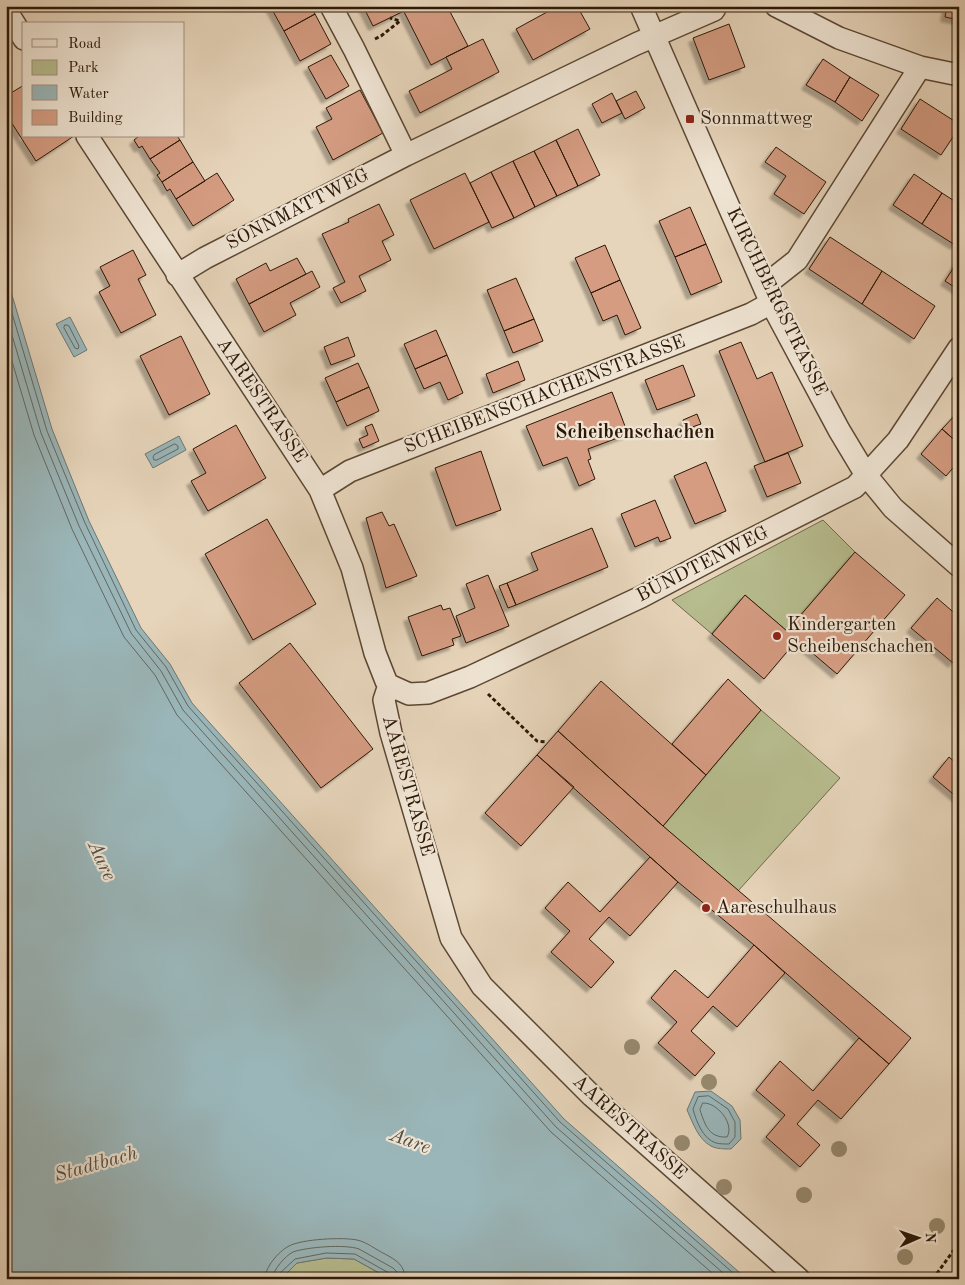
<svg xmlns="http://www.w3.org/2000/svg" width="965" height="1285" viewBox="0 0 965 1285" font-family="'Old Standard TT',serif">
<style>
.green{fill:#b7bd8f;stroke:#726a4a}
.water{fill:#9ab6b9;stroke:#6e7771}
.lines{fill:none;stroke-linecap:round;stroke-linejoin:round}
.shore{stroke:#636760;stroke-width:1}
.building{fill:#d59c82;stroke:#2c1806;filter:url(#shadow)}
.minor-casing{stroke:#5b4733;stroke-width:24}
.path{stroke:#2c1806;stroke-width:3;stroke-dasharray:4 2.5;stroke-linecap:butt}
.minor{stroke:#efe4d3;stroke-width:21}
.tree{fill:#97896e}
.poi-dot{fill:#8f2418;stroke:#efe4d3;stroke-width:2}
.labels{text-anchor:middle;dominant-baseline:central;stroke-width:4.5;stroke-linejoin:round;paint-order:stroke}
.poi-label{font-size:19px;fill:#2c1806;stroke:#efe4d3;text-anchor:start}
.street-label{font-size:19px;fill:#2c1806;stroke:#efe4d3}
.neighbourhood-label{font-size:20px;font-weight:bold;fill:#2c1806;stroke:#efe4d3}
.water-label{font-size:20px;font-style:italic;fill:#524f45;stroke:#efe4d3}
</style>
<defs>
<filter id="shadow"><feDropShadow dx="-4.5" dy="4.5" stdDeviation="1" flood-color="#0004"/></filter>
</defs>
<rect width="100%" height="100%" fill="#e7d5bb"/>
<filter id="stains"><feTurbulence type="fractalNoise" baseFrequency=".004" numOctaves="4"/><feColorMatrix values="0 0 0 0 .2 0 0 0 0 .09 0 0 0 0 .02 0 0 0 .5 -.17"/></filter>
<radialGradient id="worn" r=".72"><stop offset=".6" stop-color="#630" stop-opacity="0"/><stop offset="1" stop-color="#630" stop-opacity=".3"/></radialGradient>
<path class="green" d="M 823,520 L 855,552 L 787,631 L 745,595 L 712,634 L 672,600 Z
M 761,710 L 840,778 L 738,891 L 663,826 Z
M 326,1258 L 354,1259 L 390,1279 L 283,1279 L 284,1276 L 297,1263 Z"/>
<path class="water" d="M 6,275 L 52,429 L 89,521 L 141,628 L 170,664 L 192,703 L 564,1119 L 747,1279 L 390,1279 L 354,1259 L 327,1258 L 297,1263 L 284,1276 L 283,1279 L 6,1279 Z
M 70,317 L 87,350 L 74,357 L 56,324 Z
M 179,436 L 186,450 L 153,468 L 145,454 Z
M 711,1091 L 732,1106 L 740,1120 L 741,1139 L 731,1149 C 725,1149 716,1149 711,1146 C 698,1139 693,1123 687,1110 L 695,1092 Z"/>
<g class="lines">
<path class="shore" d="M 6,293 L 47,431 L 85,523 L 136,630 L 166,667 L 188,706 L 560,1122 L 740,1279
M 6,315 L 41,433 L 79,526 L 131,633 L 161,671 L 183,710 L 556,1127 L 730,1279
M 65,325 L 67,325 L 69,326 L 79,346 L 78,349 L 75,348 L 64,328 Z
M 6,341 L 34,435 L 72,529 L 124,637 L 155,675 L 177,715 L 551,1132 L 719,1279
M 175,444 L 178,446 L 178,449 L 157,460 L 154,460 L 153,457 L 154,455 Z
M 709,1096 L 728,1109 L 735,1122 L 735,1137 L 729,1144 C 725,1144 720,1144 716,1143 C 703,1139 696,1121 693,1109 L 698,1097 Z
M 703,1103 C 717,1102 735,1124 727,1137 C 709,1138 705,1125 700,1110 Z
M 265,1279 C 265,1267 278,1252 289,1246 C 302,1239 343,1237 357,1240 C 367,1242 376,1250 385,1254 C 396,1260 405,1265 405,1279
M 272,1279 C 273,1270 285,1256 293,1252 C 307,1247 345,1244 359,1249 L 393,1268 L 397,1272 L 398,1279
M 278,1279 L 280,1273 L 295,1259 L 326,1253 L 355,1254 L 389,1273 L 391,1275 L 392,1279"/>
</g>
<path class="building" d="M 270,6 L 311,6 L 315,14 L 284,31 Z
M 363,6 L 401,6 L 404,11 L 373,26 Z
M 401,6 L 447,6 L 468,46 L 431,65 Z
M 558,6 L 577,6 L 590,29 L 533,60 L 516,29 Z
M 947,6 L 959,6 L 959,20 L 945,17 Z
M 315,14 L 331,44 L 300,61 L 284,31 Z
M 729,24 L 745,67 L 709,80 L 693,38 Z
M 483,39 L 499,72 L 420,113 L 409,91 L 452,69 L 446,57 Z
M 331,55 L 349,86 L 326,99 L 308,67 Z
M 823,59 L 850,77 L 835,102 L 806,85 Z
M 850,77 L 879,95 L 862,121 L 835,102 Z
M 24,85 L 24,136 L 74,136 L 36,161 L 6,114 L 6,96 Z
M 360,90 L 383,133 L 333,160 L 316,127 L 332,119 L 326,108 Z
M 636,91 L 645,108 L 625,119 L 616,101 Z
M 612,93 L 622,113 L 602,123 L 592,104 Z
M 920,99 L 959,124 L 959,128 L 941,155 L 901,129 Z
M 578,129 L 600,175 L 578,186 L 556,140 Z
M 139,136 L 177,136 L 180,140 L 150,159 L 142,146 L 139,148 L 134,140 Z
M 180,140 L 193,162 L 162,182 L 157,175 L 160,173 L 150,159 Z
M 556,140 L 578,186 L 557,196 L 534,151 Z
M 776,147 L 826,182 L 804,214 L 774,194 L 786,176 L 765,162 Z
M 534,151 L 557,196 L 535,207 L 513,161 Z
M 513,161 L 535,207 L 514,218 L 491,172 Z
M 193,162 L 205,181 L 176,199 L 170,189 L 167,191 L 162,182 Z
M 491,172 L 514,218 L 492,228 L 470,183 Z
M 217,173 L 234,200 L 193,226 L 176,199 Z
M 465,173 L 489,222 L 434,249 L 410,200 Z
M 914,174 L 942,193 L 922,224 L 893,205 Z
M 942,193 L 959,204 L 959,239 L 955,245 L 922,224 Z
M 379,204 L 394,235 L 382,241 L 391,260 L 359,276 L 366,291 L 341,303 L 333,288 L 345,282 L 322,234 L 349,222 L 348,219 Z
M 690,207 L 706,244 L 675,257 L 659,221 Z
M 830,237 L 882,271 L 862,304 L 809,269 Z
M 706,244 L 722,282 L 691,295 L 675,257 Z
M 605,245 L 620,280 L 591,293 L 575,258 Z
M 133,250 L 146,275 L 138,279 L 156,315 L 121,333 L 99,292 L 110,286 L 100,267 Z
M 297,258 L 306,274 L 249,304 L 236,279 L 266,263 L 270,271 Z
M 959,259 L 959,290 L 945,281 Z
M 312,271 L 320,287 L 290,303 L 296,315 L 264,332 L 249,304 Z
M 882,271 L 935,306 L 914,339 L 862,304 Z
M 516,278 L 534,319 L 504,331 L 487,290 Z
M 620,280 L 641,328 L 625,335 L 617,315 L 603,321 L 591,293 Z
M 534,319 L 543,341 L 513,353 L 504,331 Z
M 436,330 L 447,355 L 415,369 L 404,344 Z
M 181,336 L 210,394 L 169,415 L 140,356 Z
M 348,337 L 355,356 L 331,365 L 324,347 Z
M 741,342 L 757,379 L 772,372 L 803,446 L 765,462 L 719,351 Z
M 447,355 L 463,393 L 448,400 L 440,382 L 424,389 L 415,369 Z
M 518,361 L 525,380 L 493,393 L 486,374 Z
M 358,363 L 369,387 L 336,402 L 325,378 Z
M 683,365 L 695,396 L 657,410 L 645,380 Z
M 369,387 L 379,411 L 347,426 L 336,402 Z
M 612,392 L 628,434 L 588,449 L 591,459 L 588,460 L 595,479 L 579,486 L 567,457 L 543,466 L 526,426 Z
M 959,411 L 959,444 L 942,429 Z
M 697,414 L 701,424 L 686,429 L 683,420 Z
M 372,424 L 379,441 L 363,448 L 359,439 L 368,435 L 365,427 Z
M 236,425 L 266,478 L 208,511 L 191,481 L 206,473 L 193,449 Z
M 942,429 L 959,444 L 959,461 L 946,476 L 921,454 Z
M 481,451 L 501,510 L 456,526 L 435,468 Z
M 788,453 L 801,483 L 767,497 L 754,466 Z
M 706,462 L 726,511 L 695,524 L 674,476 Z
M 655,500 L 671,538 L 660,542 L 658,537 L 635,547 L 621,514 Z
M 382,512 L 389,526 L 394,524 L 417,576 L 386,588 L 366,518 Z
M 267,519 L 316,604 L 253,640 L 205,554 Z
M 592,528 L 608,567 L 516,605 L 507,583 L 538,570 L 531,553 Z
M 855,552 L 905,595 L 837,674 L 797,640 L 764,679 L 712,634 L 745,595 L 787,631 Z
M 488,575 L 509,626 L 466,643 L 456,616 L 475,608 L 466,584 Z
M 507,583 L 516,605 L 508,608 L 499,586 Z
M 937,598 L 959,617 L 959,655 L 953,663 L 911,628 Z
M 441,605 L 443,610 L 450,608 L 461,636 L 452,639 L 454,645 L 422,656 L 408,617 Z
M 290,643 L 373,749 L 321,788 L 239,683 Z
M 728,679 L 761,710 L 706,775 L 672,744 Z
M 601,681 L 706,775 L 663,826 L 558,731 Z
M 558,731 L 663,826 L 911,1038 L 889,1064 L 754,945 L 678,882 L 537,755 Z
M 537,755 L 574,787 L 521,846 L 485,813 Z
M 949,757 L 959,766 L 959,799 L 933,777 Z
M 650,857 L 678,882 L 630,936 L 609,917 L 589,939 L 614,962 L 591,988 L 551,952 L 570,931 L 545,908 L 568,882 L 600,912 Z
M 754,945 L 785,973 L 737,1027 L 713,1006 L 691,1031 L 715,1053 L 695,1076 L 658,1043 L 677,1022 L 651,998 L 675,970 L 708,998 Z
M 859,1038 L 889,1064 L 841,1119 L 818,1100 L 797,1124 L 820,1145 L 800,1167 L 766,1137 L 785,1115 L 756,1090 L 780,1061 L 813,1091 Z"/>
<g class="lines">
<g class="minor-casing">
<path id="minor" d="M 331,6 L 354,49 L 406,155
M 641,6 L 771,303 L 839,430 L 866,475 L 893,508 L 959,566
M 776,6 L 839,38 L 920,67 L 959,75
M 6,10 L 24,39
M 87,136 L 320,490 L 352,568 L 375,653 L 386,681 L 389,685
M 177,275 L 205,258 L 406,155 L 636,44 L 714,10 L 716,6
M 764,286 L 797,260 L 920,67
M 320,490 L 350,471 L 751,314 L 771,303
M 389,685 L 384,700 L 391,733 L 451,938 L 482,986 L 592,1096 L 799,1279
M 389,685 L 409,694 L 428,693 L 470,677 L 641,597 L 726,552 L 855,487 L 898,440 L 959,348"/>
</g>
<path class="path" d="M 375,39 L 381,36 L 400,21 L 390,18
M 488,694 L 537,741 L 546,742
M 933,1279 L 959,1243"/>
<use href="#minor" class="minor"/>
</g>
<g class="tree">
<circle cx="632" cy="1047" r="8"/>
<circle cx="709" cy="1082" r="8"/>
<circle cx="682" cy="1143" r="8"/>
<circle cx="839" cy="1149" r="8"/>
<circle cx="724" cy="1187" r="8"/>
<circle cx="804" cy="1195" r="8"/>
<circle cx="937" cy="1226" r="8"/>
<circle cx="905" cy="1257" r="8"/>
</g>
<g class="poi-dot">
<rect x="685" y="114" width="10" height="10" rx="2.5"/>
<circle cx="777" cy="636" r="5"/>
<circle cx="706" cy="908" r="5"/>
</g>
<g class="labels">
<g class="poi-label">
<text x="700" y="119">Sonnmattweg</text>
<text x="787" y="625">Kindergarten<tspan x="787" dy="22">Scheibenschachen</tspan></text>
<text x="716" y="908">Aareschulhaus</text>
</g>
<g class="street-label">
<text transform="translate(298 210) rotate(-27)">SONNMATTWEG</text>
<text transform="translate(776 302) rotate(64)">KIRCHBERGSTRASSE</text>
<text transform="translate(545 395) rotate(-21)">SCHEIBENSCHACHENSTRASSE</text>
<text transform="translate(261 401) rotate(56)">AARESTRASSE</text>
<text transform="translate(703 565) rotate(-27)">BÜNDTENWEG</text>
<text transform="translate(407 786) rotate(74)">AARESTRASSE</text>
<text transform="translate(629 1128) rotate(42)">AARESTRASSE</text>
</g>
<g class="neighbourhood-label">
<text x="635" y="433">Scheibenschachen</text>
</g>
<g class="water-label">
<text transform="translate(101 861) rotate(65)">Aare</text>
<text transform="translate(410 1142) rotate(20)">Aare</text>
<text transform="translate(96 1165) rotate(-16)">Stadtbach</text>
</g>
</g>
<rect width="965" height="1285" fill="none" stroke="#e7d5bb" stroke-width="25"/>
<rect x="8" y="8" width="950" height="1270" fill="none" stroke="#2c1806" stroke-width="2.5"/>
<rect x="12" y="12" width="940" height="1260" fill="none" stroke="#2c1806"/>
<rect x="22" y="22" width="162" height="115" fill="#efe4d3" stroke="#a19281"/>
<rect x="32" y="39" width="25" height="8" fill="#efe4d3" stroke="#a19281"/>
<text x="68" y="48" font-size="15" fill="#2c1806">Road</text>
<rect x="32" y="60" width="25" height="15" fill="#b7bd8f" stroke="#a19281"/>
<text x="68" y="72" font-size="15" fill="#2c1806">Park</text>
<rect x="32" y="85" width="25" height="15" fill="#9ab6b9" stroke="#a19281"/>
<text x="68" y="98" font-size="15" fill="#2c1806">Water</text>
<rect x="32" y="110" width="25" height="15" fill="#d59c82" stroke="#a19281"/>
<text x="68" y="122" font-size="15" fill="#2c1806">Building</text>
<g transform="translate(918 1238) rotate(88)" stroke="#efe4d3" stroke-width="4" paint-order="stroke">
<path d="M0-4L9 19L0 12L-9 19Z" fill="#2c1806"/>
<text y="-8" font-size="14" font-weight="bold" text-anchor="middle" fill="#2c1806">N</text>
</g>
<rect width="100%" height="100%" filter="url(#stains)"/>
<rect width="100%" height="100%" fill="url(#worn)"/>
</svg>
